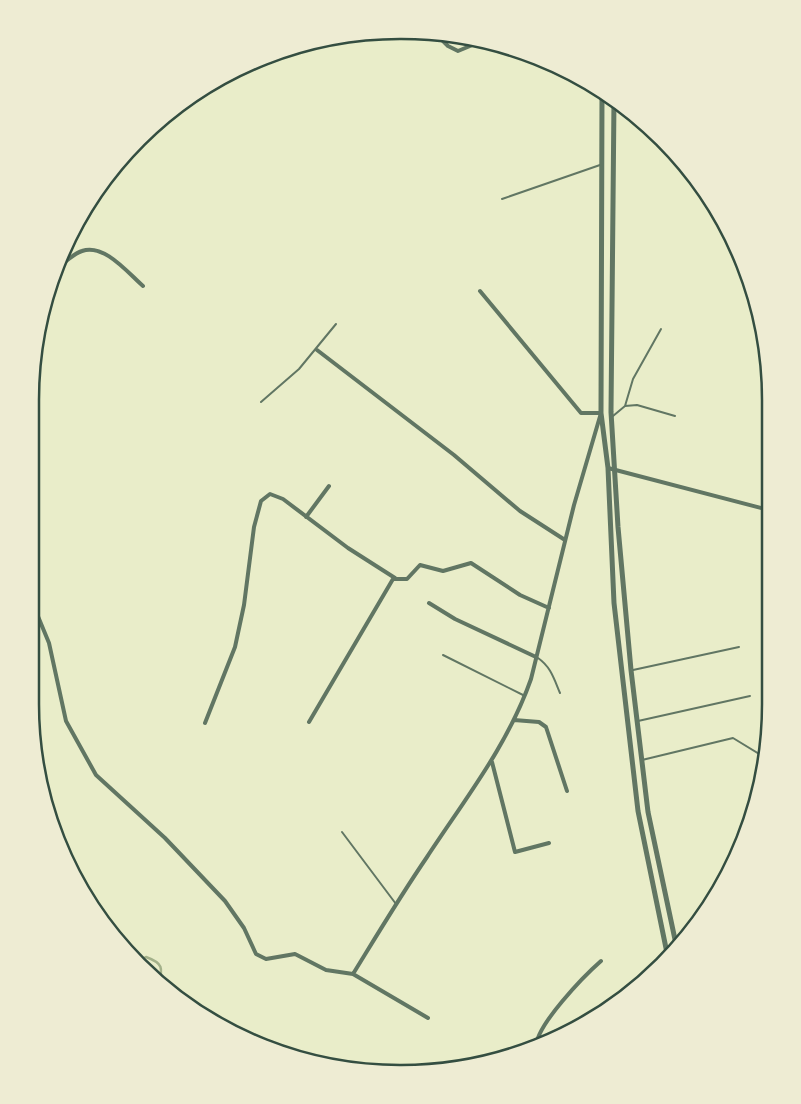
<svg xmlns="http://www.w3.org/2000/svg" width="801" height="1104" viewBox="0 0 801 1104" font-family="'Roboto Condensed',sans-serif">
<style>
.lines{fill:none;stroke-linecap:round;stroke-linejoin:round}
.stream{stroke:#a3b18a;stroke-width:2.5}
.service{stroke:#617663;stroke-width:2}
.minor{stroke:#617663;stroke-width:4}
.tertiary{stroke:#617663;stroke-width:5}
.rim{fill:none;stroke:#344e41;stroke-width:2.5}
</style>
<rect width="100%" height="100%" fill="#e9edc9"/>
<g class="lines">
<path class="stream" d="M 42,798 C 52,807 55,812 54,825
M 138,961 L 146,957 C 163,963 163,968 159,984"/>
<path class="service" d="M 502,199 L 600,165
M 731,247 L 739,252
M 261,402 L 299,369 L 336,324
M 625,406 L 637,405 L 675,416
M 613,416 L 625,406 L 633,379 L 661,329
M 443,655 L 525,696
M 538,658 C 551,667 554,679 560,693
M 633,670 L 739,647
M 638,721 L 750,696
M 642,760 L 733,738 L 764,757
M 342,832 L 396,904"/>
<path class="minor" d="M 435,33 L 448,46 L 458,51 L 482,41
M 60,266 C 67,261 73,254 82,251 C 104,243 128,273 143,286
M 317,350 L 454,455 L 520,511 L 565,540
M 608,468 L 769,510
M 306,517 L 329,486
M 30,597 L 49,643 L 66,721 L 96,775 L 165,838 L 225,901 L 244,928 L 256,954 L 266,959 L 295,954 L 326,970 L 353,974 L 428,1018
M 429,603 L 455,619 L 536,657
M 514,720 L 539,722 L 546,727 L 567,791
M 309,722 L 393,579 L 407,579 L 420,565 L 443,571 L 471,563 L 520,595 L 549,608
M 205,723 L 235,647 L 244,605 L 254,527 L 261,501 L 270,494 L 283,499 L 348,548 L 395,578
M 492,762 L 515,852 L 549,843
M 353,974 C 377,935 401,895 427,857 C 465,799 508,745 531,679 L 574,505 L 601,413 L 581,413 L 480,291
M 536,1047 C 536,1025 585,975 601,961"/>
<path class="tertiary" d="M 602,92 L 601,413 L 608,468 L 614,603 L 638,811 L 668,958
M 614,100 L 611,412 L 618,527 L 631,670 L 648,812 L 677,949"/>
</g>
<path d="M0 0H801V1104H0ZM400 39H401A361 361 0 0 1 762 400V704A361 361 0 0 1 401 1065H400A361 361 0 0 1 39 704V400A361 361 0 0 1 400 39Z" fill="#eeecd3" fill-rule="evenodd"/>
<path class="rim" d="M400 39H401A361 361 0 0 1 762 400V704A361 361 0 0 1 401 1065H400A361 361 0 0 1 39 704V400A361 361 0 0 1 400 39Z"/>
</svg>
